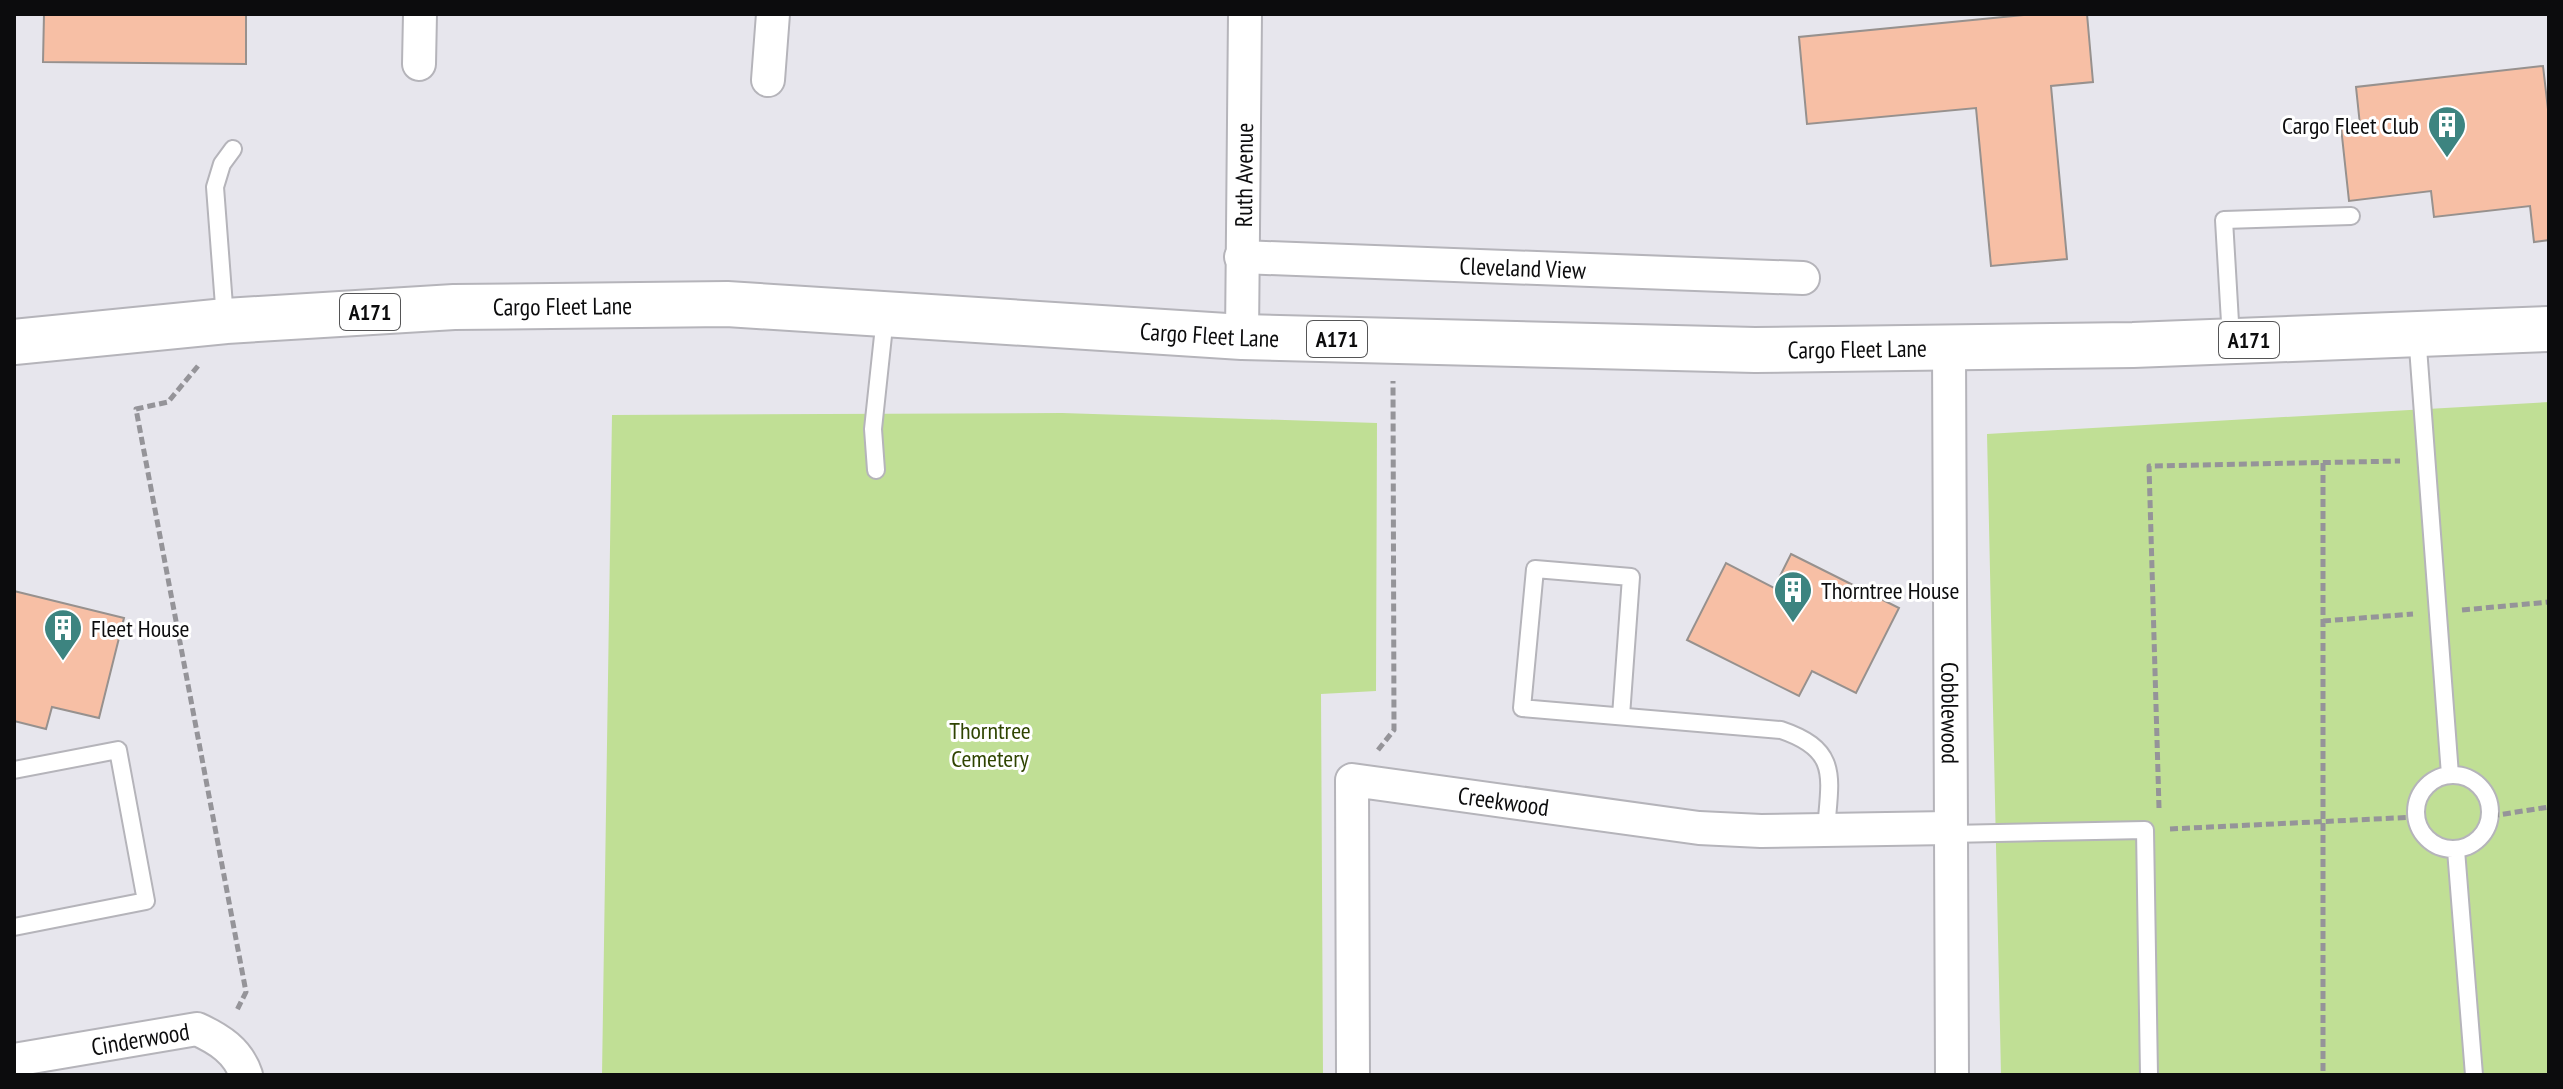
<svg xmlns="http://www.w3.org/2000/svg" width="2563" height="1089" viewBox="0 0 2563 1089" font-family="'PT Sans Narrow',sans-serif">
<style>
.green{fill:#c0df95}
.building{fill:#f7bfa5;stroke:#97918e;stroke-width:2}
.lines{fill:none;stroke-linecap:round;stroke-linejoin:round}
.service-casing{stroke:#b5b4ba;stroke-width:20}
.minor-casing{stroke:#b5b4ba;stroke-width:36}
.primary-casing{stroke:#b5b4ba;stroke-width:48}
.path{stroke:#959499;stroke-width:5;stroke-dasharray:8 4;stroke-linecap:butt}
.service{stroke:#fff;stroke-width:16}
.minor{stroke:#fff;stroke-width:32}
.primary{stroke:#fff;stroke-width:44}
.labels{text-anchor:middle;dominant-baseline:central;stroke-width:6;stroke-linejoin:round;paint-order:stroke}
.shield{fill:#fff;stroke:#555556;stroke-width:2}
.shield-label{font-size:22px;font-weight:bold;fill:#0c0c0d}
.poi-label{font-size:24px;fill:#0c0c0d;stroke:#fff;text-anchor:start}
.street-label{font-size:24px;fill:#0c0c0d;stroke:#fff}
.park-label{font-size:24px;fill:#2f4401;stroke:#fff}
</style>
<rect width="100%" height="100%" fill="#e7e6ed"/>
<path class="green" d="M 2549,402 L 2549,1075 L 2001,1075 L 1987,434 Z
M 1062,413 L 1377,423 L 1376,691 L 1321,694 L 1323,1075 L 602,1075 L 612,415 Z"/>
<path class="building" d="M 44,14 L 246,14 L 246,64 L 43,62 Z
M 2035,14 L 2087,14 L 2093,82 L 2051,86 L 2067,259 L 1991,266 L 1976,108 L 1807,124 L 1799,37 Z
M 2543,66 L 2549,118 L 2549,240 L 2534,242 L 2530,206 L 2434,217 L 2431,191 L 2349,201 L 2341,127 L 2360,125 L 2356,87 Z
M 1791,554 L 1899,608 L 1856,693 L 1812,671 L 1799,696 L 1687,640 L 1726,563 L 1774,588 Z
M 14,591 L 124,618 L 99,718 L 52,707 L 46,729 L 14,721 Z"/>
<g class="lines">
<g class="service-casing">
<path id="service" d="M 225,319 L 215,187 L 222,164 L 233,149
M 2417,334 L 2450,775
M 2231,339 L 2224,220 L 2351,216
M 876,470 L 873,429 L 885,317
M 1621,716 L 1631,577 L 1535,569 L 1522,708 L 1781,730 C 1840,750 1830,777 1826,830
M 14,770 L 118,750 L 146,901 L 14,927
M2416 812a37 37 0 1 1 74 0a37 37 0 1 1-74 0Z
M 1949,834 L 2145,830 L 2149,1075
M 2456,850 L 2474,1075"/>
</g>
<g class="minor-casing">
<g id="minor">
<path d="M 419,64 L 420,14"/>
<path d="M 768,80 L 773,14"/>
<path id="s1" d="M 1241,257 L 1803,278"/>
<path id="s2" d="M 1242,337 L 1245,14"/>
<path id="s3" d="M 1949,349 L 1952,1075"/>
<path id="s4" d="M 14,1060 L 197,1029 C 219,1039 238,1051 246,1075"/>
<path id="s5" d="M 1353,1075 L 1352,780 L 1699,828 L 1761,831 L 1949,828"/>
</g>
</g>
<g class="primary-casing">
<g id="primary">
<path id="s6" d="M 14,342 L 226,321 L 454,307 L 727,304 L 1242,337 L 1755,350 L 2133,345 L 2549,329"/>
</g>
</g>
<path class="path" d="M 198,366 L 168,402 L 136,409 L 246,992 L 236,1012
M 2323,463 L 2323,1075
M 2462,610 L 2549,602
M 2323,621 L 2413,614
M 1378,750 L 1394,730 L 1393,381
M 2159,808 L 2149,466 L 2400,461
M 2491,816 L 2549,807
M 2170,829 L 2416,817"/>
<use href="#service" class="service"/>
<use href="#minor" class="minor"/>
<use href="#primary" class="primary"/>
</g>
<defs>
<g id="building-pin" transform="scale(2)"><path d="M0 17L-7.5 6A9.5 9.5 0 1 1 7.5 6Z" fill="#3d8480" stroke="#fff"/><path d="M-4-6H4V6H1V3H-1V6H-4ZM-2.5-4.3h1.7v1.8h-1.7ZM.8-4.3h1.7v1.8H.8ZM-2.5-1h1.7V.8h-1.7ZM.8-1h1.7V.8H.8Z" fill="#fff"/></g>
</defs>
<g fill-rule="evenodd">
<use href="#building-pin" x="2447" y="125"/>
<use href="#building-pin" x="1793" y="590"/>
<use href="#building-pin" x="63" y="628"/>
</g>
<g class="labels">
<g class="shield">
<rect x="340" y="294" width="60" height="36" rx="6"/>
<rect x="1307" y="321" width="60" height="36" rx="6"/>
<rect x="2219" y="322" width="60" height="36" rx="6"/>
</g>
<g class="shield-label">
<text x="370" y="312">A171</text>
<text x="1337" y="339">A171</text>
<text x="2249" y="340">A171</text>
</g>
<g class="poi-label">
<text x="2419" y="125" text-anchor="end">Cargo Fleet Club</text>
<text x="1821" y="590">Thorntree House</text>
<text x="91" y="628">Fleet House</text>
</g>
<g class="street-label">
<text stroke="none"><textPath href="#s2" startOffset="162">Ruth Avenue</textPath></text>
<text stroke="none"><textPath href="#s1" startOffset="282">Cleveland View</textPath></text>
<text stroke="none"><textPath href="#s6" startOffset="550">Cargo Fleet Lane</textPath></text>
<text stroke="none"><textPath href="#s6" startOffset="1198">Cargo Fleet Lane</textPath></text>
<text stroke="none"><textPath href="#s6" startOffset="1846">Cargo Fleet Lane</textPath></text>
<text stroke="none"><textPath href="#s3" startOffset="364">Cobblewood</textPath></text>
<text stroke="none"><textPath href="#s5" startOffset="448">Creekwood</textPath></text>
<text stroke="none"><textPath href="#s4" startOffset="128">Cinderwood</textPath></text>
</g>
<g class="park-label">
<text x="990" y="730">Thorntree<tspan x="990" dy="28">Cemetery</tspan></text>
</g>
</g>
<rect width="2563" height="1089" fill="none" stroke="#0c0c0d" stroke-width="32"/>
</svg>
